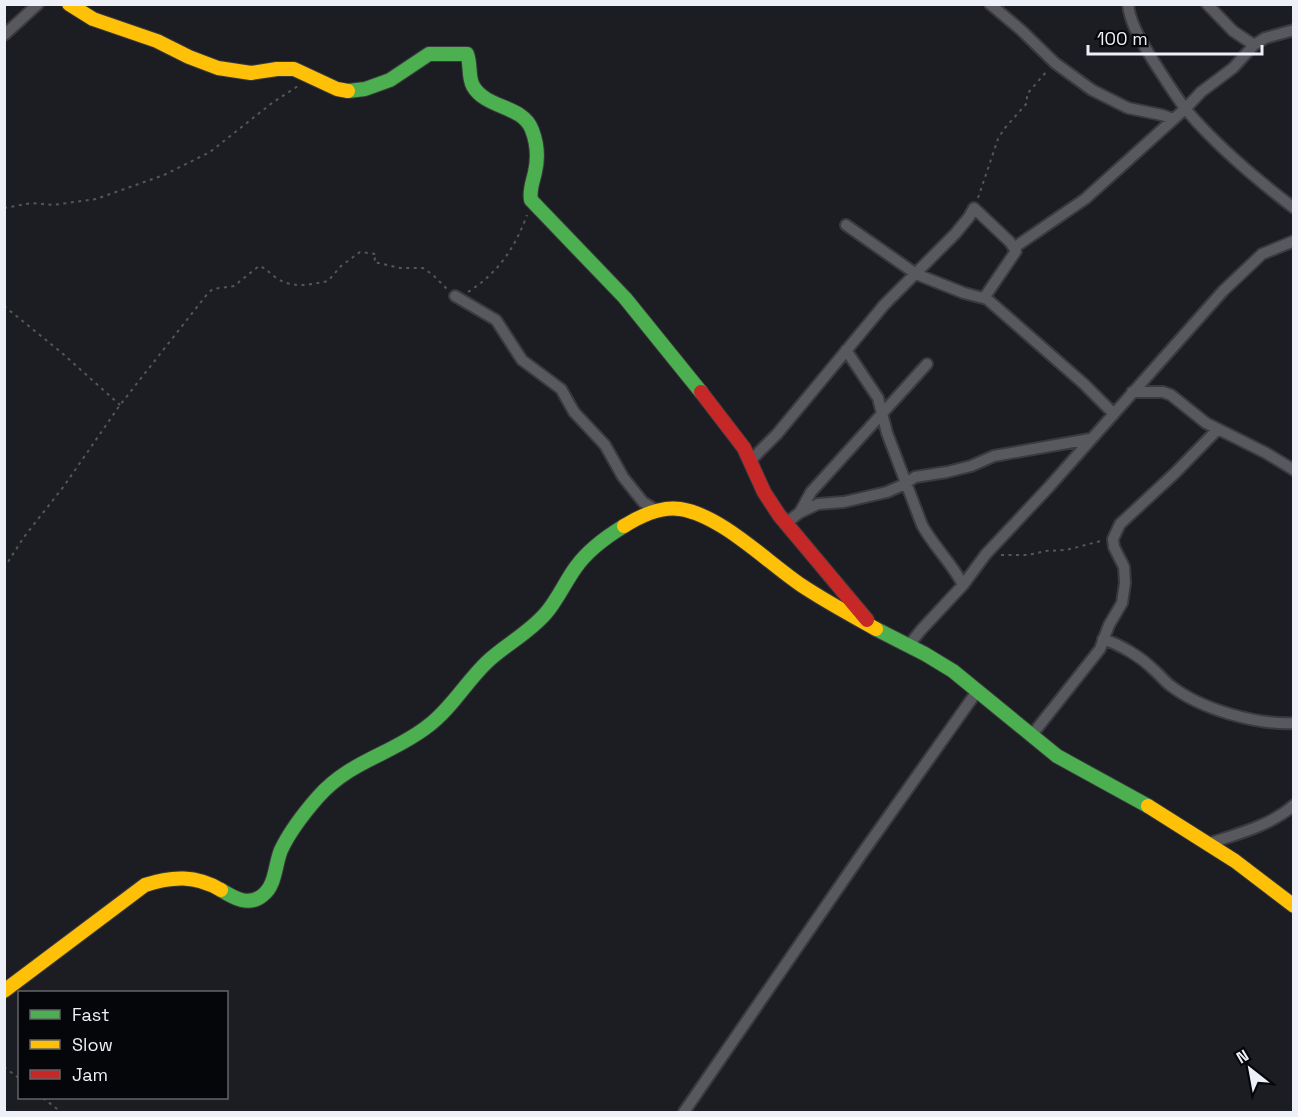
<svg xmlns="http://www.w3.org/2000/svg" width="1298" height="1117" viewBox="0 0 1298 1117" font-family="'Space Grotesk',sans-serif">
<style>
.lines{fill:none;stroke-linecap:round;stroke-linejoin:round}
.street-casing{stroke:#39393e;stroke-width:14}
.fast-casing{stroke:#39393e;stroke-width:16}
.slow-casing{stroke:#39393e;stroke-width:16}
.jam-casing{stroke:#39393e;stroke-width:16}
.path{stroke:#55565a;stroke-width:2;stroke-dasharray:3 4.5;stroke-linecap:butt}
.street{stroke:#58595e;stroke-width:10}
.fast{stroke:#4caf50;stroke-width:14}
.slow{stroke:#ffc107;stroke-width:14}
.jam{stroke:#c62828;stroke-width:14}
</style>
<rect width="100%" height="100%" fill="#1c1d22"/>
<g class="lines">
<g class="street-casing">
<path id="street" d="M 990,4 L 1021,30 L 1055,63 L 1092,90 L 1128,108 L 1162,115 L 1173,119
M 1128,4 C 1130,24 1142,42 1152,59 C 1164,77 1175,96 1188,112 C 1219,148 1256,179 1294,208
M 1207,4 L 1233,31 L 1254,45
M 4,35 L 38,4
M 846,225 L 916,274 L 964,293 L 987,299 L 1084,384 L 1113,413
M 1015,247 L 1085,199 L 1186,108 L 1201,92 L 1233,68 L 1254,45 L 1265,38 L 1294,30
M 455,296 L 496,320 L 522,360 L 561,389 L 574,412 L 605,445 L 623,477 L 643,502 L 657,511
M 846,350 L 878,398 L 887,433 L 922,525 C 934,547 952,563 963,585
M 1132,392 L 1163,392 L 1171,395 L 1206,423 L 1266,453 L 1294,470
M 752,459 L 777,434 L 884,305 L 955,234 L 969,217 L 974,208 L 1010,242 L 1016,251 L 984,298
M 800,512 L 811,492 L 927,364
M 785,524 L 799,513 L 818,504 L 844,502 L 887,492 L 905,484 L 915,477 L 947,472 L 971,466 L 994,456 L 1090,439
M 1103,639 C 1121,645 1141,657 1154,670 C 1160,675 1165,682 1171,686 C 1201,709 1256,725 1294,723
M 909,645 L 921,630 L 963,585 L 986,554 L 1048,488 L 1223,291 L 1262,254 L 1294,241
M 1031,736 L 1100,649 L 1109,625 L 1122,603 L 1125,583 L 1124,567 L 1114,547 L 1113,539 L 1120,524 L 1175,473 L 1218,429
M 1207,844 C 1237,834 1270,826 1294,805
M 684,1112 L 861,855 L 978,690"/>
</g>
<g class="fast-casing">
<path id="fast" d="M 348,91 L 365,89 L 390,80 L 429,54 L 467,54 C 471,64 468,77 473,86 C 486,109 523,105 532,130 C 537,143 538,159 535,172 C 533,182 529,190 531,200 L 625,298 L 701,392
M 876,629 L 925,654 L 953,671 L 1057,756 L 1148,806
M 221,890 C 234,898 249,907 263,895 C 276,885 275,864 281,850 C 290,831 304,813 318,797 C 351,760 391,755 428,726 C 451,709 466,682 487,662 C 505,645 529,633 546,613 C 558,599 565,582 576,567 C 588,550 606,537 624,526"/>
</g>
<g class="slow-casing">
<path id="slow" d="M 69,4 L 93,19 L 157,41 L 189,57 L 218,68 L 251,73 L 277,69 L 294,69 L 337,89 L 348,91
M 624,526 C 640,516 660,506 680,509 C 721,515 767,562 801,585 C 825,601 851,615 876,629
M 1148,806 L 1235,861 L 1294,906
M 4,991 L 145,885 C 172,876 196,875 221,890"/>
</g>
<g class="jam-casing">
<path id="jam" d="M 701,392 L 744,448 L 764,492 L 779,515 L 867,620"/>
</g>
<path class="path" d="M 978,198 L 998,139 L 1004,129 L 1027,103 L 1027,94 L 1047,71
M 4,208 L 32,203 L 53,205 L 96,199 L 164,175 L 210,152 L 272,103 L 298,86
M 468,292 C 498,273 515,248 527,215
M 4,306 L 62,353 L 120,405
M 1001,555 L 1028,555 L 1046,551 L 1066,550 L 1101,541
M 4,568 L 24,537 L 64,486 L 120,405 L 208,293 L 213,289 L 234,286 L 259,266 C 266,268 269,273 275,277 C 292,289 309,285 328,281 L 341,266 L 360,252 L 376,254 L 374,262 L 400,268 L 423,268 L 433,275 L 448,290
M 4,1067 L 20,1079
M 43,1098 L 61,1112"/>
<use href="#street" class="street"/>
<use href="#fast" class="fast"/>
<use href="#slow" class="slow"/>
<use href="#jam" class="jam"/>
</g>
<rect width="1298" height="1117" fill="none" stroke="#edf0f7" stroke-width="12"/>
<rect x="18" y="991" width="210" height="108" fill="#05060a" stroke="#626469" stroke-width="1.5"/>
<rect x="30" y="1010" width="30" height="9" fill="#4caf50" stroke="#626469" stroke-width="1.5"/>
<text x="72" y="1021" font-size="18" fill="#edf0f7">Fast</text>
<rect x="30" y="1040" width="30" height="9" fill="#ffc107" stroke="#626469" stroke-width="1.5"/>
<text x="72" y="1051" font-size="18" fill="#edf0f7">Slow</text>
<rect x="30" y="1070" width="30" height="9" fill="#c62828" stroke="#626469" stroke-width="1.5"/>
<text x="72" y="1081" font-size="18" fill="#edf0f7">Jam</text>
<g transform="translate(1250 1069) rotate(329)" stroke="#05060a" stroke-width="4.5" paint-order="stroke">
<path d="M0-4.5L10 22L0 15L-10 22Z" fill="#edf0f7"/>
<text y="-9" font-size="16" font-weight="bold" text-anchor="middle" fill="#edf0f7">N</text>
</g>
<path d="M1088 45v9h174v-9" fill="none" stroke="#edf0f7" stroke-width="3"/>
<text x="1097" y="45" font-size="18" fill="#edf0f7" stroke="#05060a" stroke-width="4.5" paint-order="stroke">100 m</text>
</svg>
